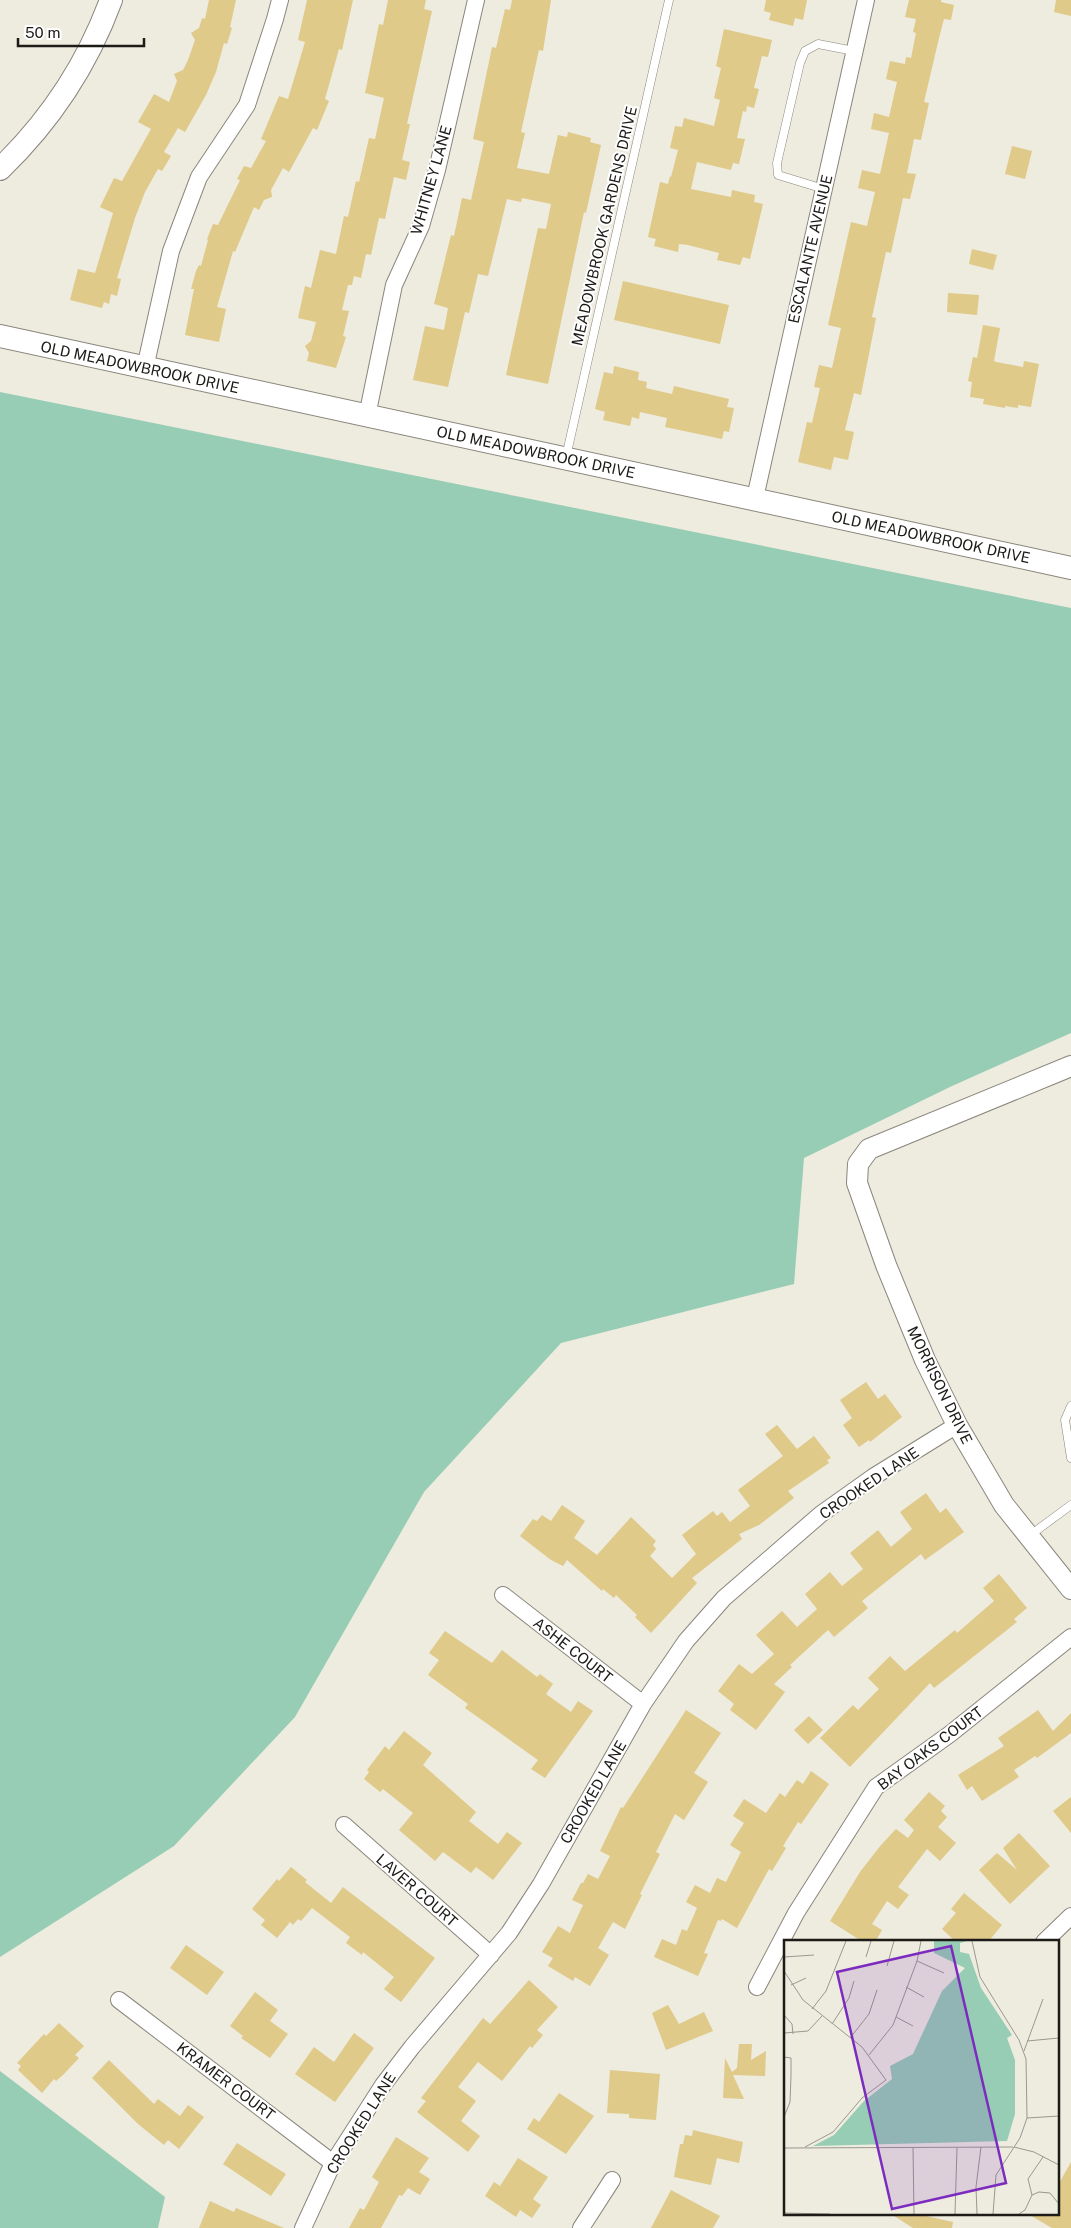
<svg xmlns="http://www.w3.org/2000/svg" width="1071" height="2228" viewBox="0 0 1071 2228" font-family="'Public Sans',sans-serif">
<style>
.green{fill:#96cdb4}
.building{fill:#dfca89}
.lines{fill:none;stroke-linecap:round;stroke-linejoin:round}
.service-casing{stroke:#8a867c;stroke-width:9}
.minor-casing{stroke:#8a867c;stroke-width:18}
.tertiary-casing{stroke:#8a867c;stroke-width:22}
.secondary-casing{stroke:#8a867c;stroke-width:24}
.service{stroke:#fff;stroke-width:8}
.minor{stroke:#fff;stroke-width:16}
.tertiary{stroke:#fff;stroke-width:20}
.secondary{stroke:#fff;stroke-width:22}
.labels{text-anchor:middle;dominant-baseline:central;stroke-width:4;stroke-linejoin:round;paint-order:stroke}
.street-label{font-size:15px;fill:#1c1b17;stroke:#fff}
.inset-road{fill:none;stroke:#9a988f;stroke-width:1}
.view{fill:#7b2cbf;fill-opacity:0.15;stroke:#7b2cbf;stroke-width:2.5}
.inset-edge{fill:none;stroke:#1c1b17;stroke-width:2.5}
</style>
<rect width="100%" height="100%" fill="#eeebdf"/>
<path class="green" d="M 0,392 L 1071,608 L 1071,1033 L 952,1086 L 804,1158 L 794,1284 L 561,1343 L 424,1492 L 295,1717 L 174,1846 L 0,1957 Z
M 0,2071 L 165,2197 L 158,2228 L 0,2228 Z"/>
<path class="building" d="M 209,0 L 236,0 L 230,27 L 232,28 L 227,44 L 224,43 L 216,72 L 206,95 L 185,132 L 178,128 L 164,152 L 171,156 L 162,171 L 158,169 L 145,192 L 135,218 L 117,278 L 121,279 L 117,296 L 111,294 L 109,304 L 104,302 L 102,308 L 70,300 L 78,269 L 95,273 L 113,213 L 100,207 L 114,178 L 122,181 L 151,129 L 138,122 L 154,94 L 169,102 L 177,81 L 174,74 L 183,70 L 188,60 L 195,40 L 191,33 L 199,28 L 202,18 L 205,19 Z
M 307,0 L 353,0 L 342,50 L 339,49 L 325,99 L 329,101 L 317,130 L 313,128 L 289,172 L 283,168 L 271,190 L 272,197 L 264,200 L 259,210 L 254,207 L 235,252 L 233,251 L 217,307 L 226,309 L 219,342 L 185,335 L 194,289 L 191,289 L 196,271 L 199,265 L 201,266 L 208,240 L 207,239 L 213,224 L 218,225 L 240,180 L 237,179 L 244,166 L 251,168 L 266,141 L 261,139 L 279,96 L 288,99 L 305,42 L 298,40 Z
M 388,0 L 426,0 L 424,9 L 432,11 L 407,124 L 410,124 L 402,160 L 410,162 L 406,180 L 394,177 L 385,219 L 379,218 L 371,255 L 366,254 L 361,278 L 354,276 L 352,285 L 348,285 L 342,310 L 349,311 L 343,336 L 346,337 L 336,368 L 307,361 L 309,353 L 305,346 L 311,341 L 316,322 L 298,318 L 305,286 L 311,288 L 320,250 L 336,254 L 344,216 L 348,217 L 356,181 L 359,182 L 369,138 L 375,139 L 384,98 L 365,93 L 379,24 L 383,25 Z
M 512,0 L 551,0 L 543,51 L 539,50 L 521,132 L 525,133 L 517,168 L 549,174 L 558,135 L 567,137 L 568,132 L 591,138 L 590,142 L 601,145 L 586,213 L 584,212 L 548,384 L 506,375 L 538,228 L 546,229 L 551,204 L 522,198 L 521,202 L 507,199 L 488,276 L 478,274 L 469,313 L 465,312 L 448,387 L 413,380 L 425,326 L 444,330 L 448,308 L 434,304 L 451,235 L 454,236 L 462,198 L 471,200 L 484,142 L 473,139 L 492,47 L 496,48 L 505,9 L 510,10 Z
M 766,0 L 807,0 L 803,20 L 795,18 L 793,26 L 769,20 L 771,13 L 764,11 Z
M 909,0 L 941,0 L 941,2 L 954,5 L 951,20 L 944,19 L 939,38 L 924,102 L 929,103 L 921,140 L 914,139 L 907,173 L 916,174 L 910,199 L 903,198 L 891,253 L 886,252 L 872,317 L 876,318 L 861,395 L 854,393 L 845,430 L 854,432 L 848,460 L 834,457 L 831,470 L 798,462 L 807,422 L 812,423 L 820,388 L 814,387 L 819,365 L 832,368 L 841,328 L 828,325 L 851,222 L 867,226 L 875,192 L 858,188 L 862,170 L 880,174 L 889,133 L 871,129 L 874,113 L 889,117 L 897,82 L 886,79 L 890,61 L 905,64 L 906,57 L 911,58 L 916,33 L 913,32 L 916,19 L 905,17 Z
M 1056,0 L 1071,0 L 1071,16 L 1054,12 Z
M 724,29 L 772,40 L 768,57 L 762,56 L 754,88 L 759,89 L 754,108 L 747,106 L 746,112 L 743,111 L 737,138 L 745,139 L 739,164 L 733,163 L 731,170 L 697,162 L 691,189 L 731,197 L 732,190 L 755,195 L 754,202 L 763,204 L 750,259 L 743,257 L 740,265 L 717,260 L 719,253 L 688,245 L 679,244 L 678,252 L 654,246 L 656,239 L 648,237 L 660,182 L 668,184 L 670,176 L 671,177 L 678,150 L 670,148 L 675,126 L 682,127 L 684,118 L 714,126 L 720,100 L 714,98 L 721,68 L 716,66 Z
M 1012,146 L 1032,151 L 1025,179 L 1005,174 Z
M 972,249 L 997,255 L 993,270 L 969,264 Z
M 623,281 L 729,305 L 720,344 L 614,320 Z
M 948,293 L 979,295 L 977,315 L 947,312 Z
M 983,325 L 1000,328 L 994,361 L 996,362 L 1023,367 L 1024,361 L 1039,364 L 1031,407 L 1018,405 L 1018,408 L 1005,406 L 1005,408 L 983,404 L 984,399 L 970,397 L 972,382 L 968,381 L 973,357 L 977,358 Z
M 614,366 L 639,372 L 638,380 L 647,382 L 646,388 L 672,394 L 674,386 L 729,399 L 727,407 L 734,408 L 729,432 L 724,431 L 722,439 L 665,427 L 667,418 L 640,412 L 639,419 L 632,417 L 630,426 L 603,420 L 605,412 L 595,409 L 604,372 L 613,374 Z
M 866,1382 L 878,1399 L 885,1394 L 902,1417 L 870,1442 L 869,1440 L 859,1447 L 843,1425 L 852,1418 L 840,1400 Z
M 777,1425 L 797,1449 L 814,1436 L 831,1458 L 827,1460 L 829,1463 L 788,1491 L 794,1498 L 759,1525 L 739,1534 L 742,1539 L 692,1578 L 697,1583 L 651,1633 L 635,1617 L 637,1615 L 616,1595 L 614,1598 L 603,1589 L 602,1591 L 567,1560 L 563,1566 L 551,1560 L 520,1536 L 533,1519 L 537,1521 L 542,1515 L 551,1521 L 562,1505 L 585,1521 L 574,1538 L 597,1555 L 631,1517 L 656,1541 L 653,1545 L 656,1549 L 650,1556 L 672,1578 L 696,1554 L 682,1535 L 713,1511 L 717,1516 L 722,1512 L 730,1522 L 750,1506 L 738,1490 L 783,1456 L 765,1434 Z
M 926,1493 L 940,1513 L 946,1508 L 964,1532 L 925,1560 L 921,1554 L 862,1601 L 868,1608 L 834,1637 L 828,1630 L 790,1665 L 792,1667 L 774,1684 L 785,1692 L 756,1730 L 730,1710 L 734,1704 L 718,1691 L 739,1664 L 752,1674 L 774,1654 L 756,1635 L 782,1611 L 797,1627 L 817,1609 L 805,1594 L 830,1572 L 842,1586 L 863,1569 L 850,1553 L 878,1530 L 891,1547 L 912,1529 L 900,1512 Z
M 999,1574 L 1027,1608 L 1014,1619 L 1017,1622 L 934,1688 L 930,1683 L 850,1767 L 820,1738 L 853,1705 L 858,1710 L 879,1689 L 868,1678 L 890,1656 L 905,1671 L 955,1630 L 957,1633 L 994,1601 L 983,1588 Z
M 445,1631 L 492,1663 L 502,1650 L 537,1677 L 540,1674 L 553,1684 L 546,1694 L 571,1712 L 578,1701 L 593,1711 L 545,1778 L 531,1769 L 538,1760 L 465,1708 L 468,1704 L 428,1675 L 439,1660 L 429,1653 Z
M 686,1710 L 721,1733 L 694,1773 L 708,1782 L 684,1820 L 675,1814 L 656,1852 L 660,1854 L 640,1894 L 642,1895 L 625,1929 L 613,1922 L 598,1948 L 609,1955 L 590,1986 L 575,1977 L 573,1981 L 548,1966 L 553,1958 L 542,1952 L 558,1926 L 570,1933 L 583,1905 L 572,1900 L 581,1883 L 583,1883 L 588,1874 L 598,1879 L 610,1856 L 600,1851 L 621,1807 L 623,1808 Z
M 1038,1710 L 1053,1731 L 1071,1713 L 1071,1733 L 1037,1758 L 1035,1756 L 1014,1770 L 1019,1777 L 982,1801 L 972,1786 L 967,1790 L 958,1775 L 1004,1746 L 998,1738 Z
M 809,1716 L 823,1730 L 808,1744 L 794,1730 Z
M 404,1731 L 432,1753 L 423,1765 L 476,1812 L 469,1821 L 498,1844 L 507,1832 L 522,1843 L 493,1880 L 476,1867 L 471,1873 L 443,1852 L 435,1861 L 399,1830 L 413,1813 L 383,1789 L 380,1792 L 364,1779 L 369,1772 L 367,1770 L 385,1746 L 389,1750 Z
M 811,1771 L 829,1784 L 801,1824 L 798,1822 L 783,1846 L 786,1848 L 772,1871 L 769,1869 L 737,1928 L 722,1919 L 721,1921 L 718,1920 L 704,1953 L 708,1954 L 698,1976 L 654,1957 L 662,1939 L 676,1945 L 682,1929 L 687,1931 L 697,1908 L 686,1902 L 695,1885 L 710,1893 L 717,1878 L 726,1882 L 741,1852 L 730,1845 L 744,1823 L 733,1816 L 744,1799 L 766,1813 L 780,1793 L 785,1797 L 797,1780 L 803,1784 Z
M 929,1792 L 945,1806 L 941,1811 L 947,1817 L 938,1827 L 956,1843 L 940,1861 L 927,1849 L 898,1887 L 909,1895 L 898,1909 L 887,1901 L 872,1924 L 882,1930 L 875,1942 L 863,1942 L 830,1921 L 860,1872 L 881,1845 L 896,1829 L 908,1838 L 914,1830 L 904,1820 Z
M 1071,1797 L 1071,1833 L 1053,1811 Z
M 1019,1833 L 1050,1866 L 1010,1904 L 979,1870 L 997,1853 L 1017,1870 L 1003,1848 Z
M 291,1867 L 307,1880 L 305,1882 L 331,1903 L 343,1887 L 435,1958 L 401,2002 L 384,1989 L 394,1977 L 363,1952 L 362,1955 L 346,1943 L 350,1937 L 312,1908 L 301,1921 L 298,1919 L 293,1925 L 290,1922 L 277,1938 L 261,1925 L 265,1920 L 252,1909 L 277,1879 L 279,1881 Z
M 964,1893 L 1002,1925 L 988,1942 L 956,1942 L 942,1929 L 956,1913 L 951,1909 Z
M 186,1945 L 224,1972 L 207,1995 L 170,1968 Z
M 529,1980 L 558,2007 L 537,2030 L 543,2035 L 532,2048 L 530,2046 L 502,2081 L 478,2062 L 458,2087 L 476,2101 L 461,2121 L 480,2136 L 468,2152 L 417,2112 L 426,2101 L 421,2098 L 483,2018 L 490,2024 Z
M 255,1992 L 278,2010 L 270,2021 L 288,2034 L 270,2058 L 241,2038 L 243,2036 L 230,2026 Z
M 668,2005 L 679,2024 L 704,2012 L 713,2031 L 666,2050 L 652,2013 Z
M 59,2023 L 84,2046 L 75,2055 L 79,2058 L 63,2075 L 56,2081 L 54,2079 L 42,2093 L 18,2070 L 21,2066 L 17,2063 L 44,2034 L 46,2036 Z
M 354,2033 L 374,2048 L 335,2102 L 295,2074 L 314,2047 L 334,2062 Z
M 739,2044 L 752,2044 L 751,2060 L 766,2051 L 765,2076 L 733,2075 L 744,2099 L 723,2098 L 725,2058 L 732,2072 L 737,2068 Z
M 109,2060 L 154,2104 L 158,2099 L 180,2116 L 188,2105 L 204,2117 L 179,2149 L 168,2140 L 164,2145 L 138,2124 L 92,2078 Z
M 610,2070 L 660,2074 L 656,2120 L 629,2118 L 629,2114 L 607,2113 Z
M 559,2093 L 594,2116 L 566,2154 L 527,2129 L 534,2118 L 539,2122 Z
M 693,2130 L 743,2142 L 739,2163 L 717,2158 L 711,2185 L 674,2177 L 680,2144 L 683,2144 L 685,2135 L 692,2136 Z
M 396,2137 L 429,2158 L 419,2172 L 430,2179 L 420,2195 L 408,2188 L 402,2196 L 399,2195 L 381,2228 L 349,2228 L 360,2208 L 364,2210 L 379,2182 L 372,2177 Z
M 237,2143 L 286,2174 L 271,2196 L 223,2164 Z
M 518,2158 L 548,2177 L 533,2199 L 541,2205 L 532,2218 L 520,2210 L 516,2217 L 485,2196 L 494,2182 L 500,2186 Z
M 1071,2162 L 1071,2228 L 1052,2228 L 1028,2214 L 1057,2214 L 1057,2187 Z
M 671,2190 L 720,2216 L 713,2228 L 651,2228 Z
M 210,2201 L 234,2212 L 236,2208 L 284,2228 L 199,2228 Z
M 891,2214 L 917,2214 L 953,2222 L 952,2228 L 913,2228 Z"/>
<g class="lines">
<g class="service-casing">
<path id="service" d="M 824,189 L 778,175 L 777,163 L 800,63 L 805,51 L 818,44 L 854,51
M 566,457 L 669,0
M 1071,1406 L 1065,1420 L 1071,1458
M 1029,1536 L 1071,1505"/>
</g>
<g class="minor-casing">
<path id="minor" d="M 145,368 L 171,251 L 199,177 L 247,105 L 275,19 L 280,0
M 367,416 L 394,285 L 421,226 L 437,170 L 476,0
M 755,498 L 866,0
M 503,1595 L 643,1704
M 344,1825 L 491,1955
M 1044,1942 L 1071,1916
M 757,1987 L 796,1913 L 876,1787 L 950,1734 L 1071,1637
M 119,2000 L 333,2163
M 303,2228 L 333,2163 L 383,2085 L 412,2047 L 509,1933 L 541,1884 L 643,1704 L 686,1641 L 724,1598 L 821,1514 L 873,1477 L 957,1425
M 581,2228 L 612,2180"/>
</g>
<g class="tertiary-casing">
<path id="tertiary" d="M 1071,1066 L 869,1149 L 858,1164 L 857,1183 L 886,1265 L 925,1360 L 957,1425 L 1004,1505 L 1071,1589"/>
</g>
<g class="secondary-casing">
<path id="secondary" d="M 0,169 C 50,121 87,65 111,0
M 0,336 L 1071,568"/>
</g>
<use href="#service" class="service"/>
<use href="#minor" class="minor"/>
<use href="#tertiary" class="tertiary"/>
<use href="#secondary" class="secondary"/>
</g>
<g class="labels">
<g class="street-label">
<text transform="translate(431 180) rotate(-74)">WHITNEY LANE</text>
<text transform="translate(604 226) rotate(-77)">MEADOWBROOK GARDENS DRIVE</text>
<text transform="translate(810 249) rotate(-77)">ESCALANTE AVENUE</text>
<text transform="translate(140 367) rotate(12)">OLD MEADOWBROOK DRIVE</text>
<text transform="translate(536 452) rotate(12)">OLD MEADOWBROOK DRIVE</text>
<text transform="translate(931 537) rotate(12)">OLD MEADOWBROOK DRIVE</text>
<text transform="translate(940 1385) rotate(64)">MORRISON DRIVE</text>
<text transform="translate(869 1483) rotate(-34)">CROOKED LANE</text>
<text transform="translate(573 1650) rotate(38)">ASHE COURT</text>
<text transform="translate(930 1748) rotate(-37)">BAY OAKS COURT</text>
<text transform="translate(593 1792) rotate(-60)">CROOKED LANE</text>
<text transform="translate(417 1890) rotate(41)">LAVER COURT</text>
<text transform="translate(226 2081) rotate(37)">KRAMER COURT</text>
<text transform="translate(361 2123) rotate(-58)">CROOKED LANE</text>
</g>
</g>
<g transform="translate(784 1940)">
<rect width="275" height="275" fill="#eeebdf"/>
<path d="M 150,1 L 183,1 L 176,3 L 176,12 L 185,14 L 197,48 L 228,95 L 223,98 L 231,120 L 231,174 L 223,201 L 29,206 L 50,195 L 80,161 L 108,139 L 106,126 L 129,114 L 158,51 L 181,28 L 150,13 Z" fill="#96cdb4"/>
<path class="inset-road" d="M 188,1 L 196,37 L 235,100 L 242,119 L 243,178 L 236,198 L 212,235 L 209,274M 0,17 L 30,15M 82,17 L 87,1M 133,21 L 160,33M 103,26 L 110,1M 0,31 L 19,60 L 78,107 L 102,140 L 78,158 L 49,192 L 21,207M 7,45 L 22,38M 122,47 L 140,57M 28,69 L 42,51 L 62,1M 0,75 L 8,84 L 9,94M 112,77 L 129,86M 48,84 L 65,58 L 70,41M 0,93 L 24,91 L 38,76M 66,98 L 85,74 L 93,50M 243,101 L 275,98M 240,111 L 259,59M 85,115 L 109,85 L 133,21 L 137,1M 0,117 L 7,118 L 7,136 L 6,162 L 0,177M 243,178 L 275,176M 230,207 L 250,212 L 275,225M 0,208 L 229,207M 129,208 L 130,274M 248,255 L 244,239 L 259,217M 0,273 L 46,274M 171,274 L 173,208M 193,274 L 192,247 L 197,207M 235,274 L 241,270 L 248,255 L 255,252 L 266,253 L 275,264"/>
<path class="view" d="M 167,6 L 222,243 L 108,269 L 53,32 Z"/>
<rect width="275" height="275" class="inset-edge"/>
</g>
<path d="M18 38v8h126v-8" fill="none" stroke="#1c1b17" stroke-width="2.5"/>
<text x="25" y="38" font-size="15" fill="#1c1b17" stroke="#ffffff" stroke-width="4" paint-order="stroke">50 m</text>
</svg>
